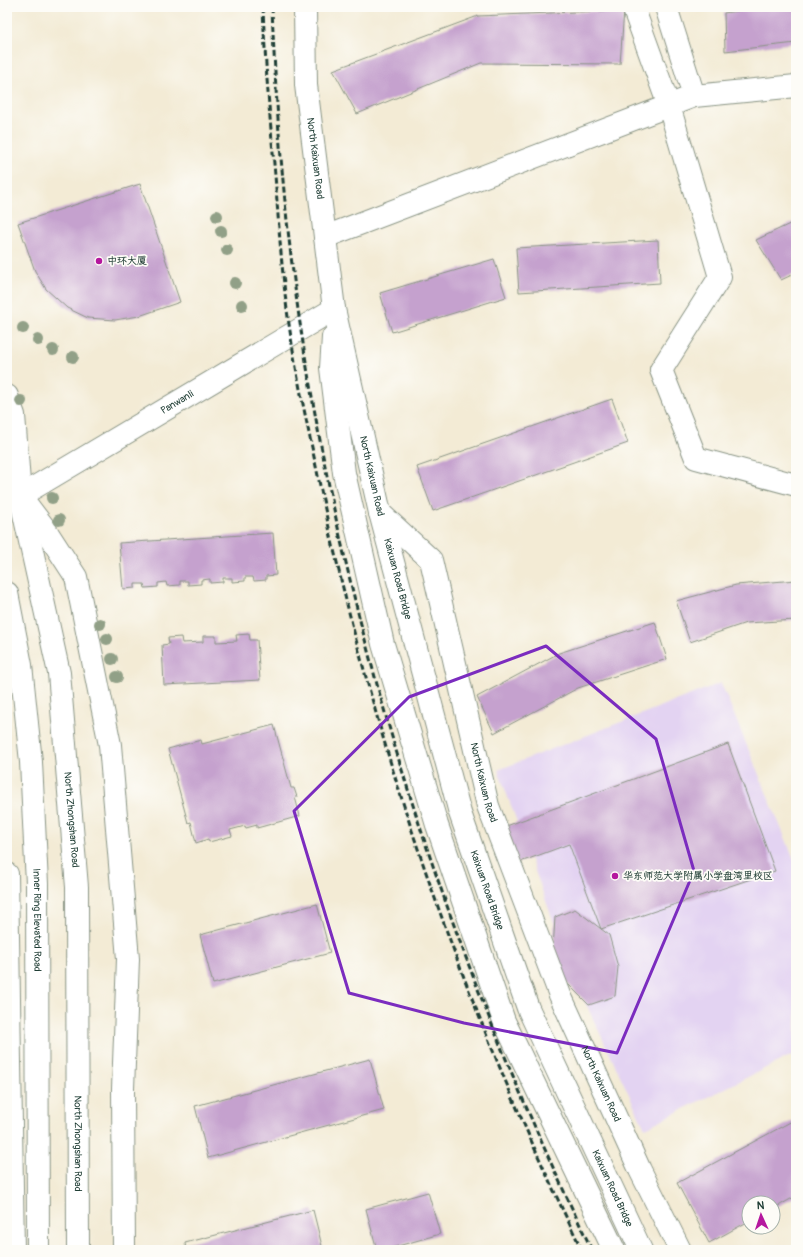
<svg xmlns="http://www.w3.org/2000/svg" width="803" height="1257" viewBox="0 0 803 1257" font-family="Pangolin,'LXGW WenKai TC',sans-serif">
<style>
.built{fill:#e3d3f2}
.building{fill:#c5a1ce}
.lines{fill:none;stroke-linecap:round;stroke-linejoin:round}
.minor-casing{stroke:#899484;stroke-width:24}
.major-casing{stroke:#899484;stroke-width:24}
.highway-casing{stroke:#899484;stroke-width:24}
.minor{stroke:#fff;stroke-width:22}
.major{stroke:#fff;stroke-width:22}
.highway{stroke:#fff;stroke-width:22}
.rail{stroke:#1f3d34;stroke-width:3;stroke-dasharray:6 3;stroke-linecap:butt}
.tree{fill:#91a087}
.marked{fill:none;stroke:#7b2cbf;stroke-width:3;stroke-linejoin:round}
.poi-dot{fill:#b5179e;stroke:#fdfcf7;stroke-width:1.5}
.labels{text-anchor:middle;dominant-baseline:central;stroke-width:3.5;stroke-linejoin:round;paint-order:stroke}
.street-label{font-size:10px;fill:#1f3d34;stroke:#fdfcf7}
.poi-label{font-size:10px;font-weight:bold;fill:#1f3d34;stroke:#fdfcf7;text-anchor:start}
</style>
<rect width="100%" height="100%" fill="#fdfcf7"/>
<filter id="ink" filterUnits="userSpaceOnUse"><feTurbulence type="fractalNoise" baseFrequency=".025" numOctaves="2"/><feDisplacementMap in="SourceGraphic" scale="8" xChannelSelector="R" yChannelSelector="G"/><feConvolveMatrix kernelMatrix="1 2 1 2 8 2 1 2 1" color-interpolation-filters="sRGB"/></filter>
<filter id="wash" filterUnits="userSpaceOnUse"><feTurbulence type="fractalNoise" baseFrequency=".012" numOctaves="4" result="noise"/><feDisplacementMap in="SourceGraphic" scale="16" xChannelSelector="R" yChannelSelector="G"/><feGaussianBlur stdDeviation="0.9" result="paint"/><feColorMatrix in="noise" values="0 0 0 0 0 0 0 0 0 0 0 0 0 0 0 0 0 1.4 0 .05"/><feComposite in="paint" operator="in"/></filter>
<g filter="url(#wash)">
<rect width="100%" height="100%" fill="#f3ebd5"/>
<path class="built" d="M 721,683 L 796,864 L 796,1053 L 645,1128 L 576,983 L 498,770 Z"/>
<g id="blocks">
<path class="building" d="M 762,7 L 796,7 L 796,43 L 725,51 L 724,13 Z
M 624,10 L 620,64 L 481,63 L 357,114 L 333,70 L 478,16 Z
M 140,184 L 180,302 L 139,316 L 115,320 L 88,318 L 67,308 L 46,289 L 35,271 L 18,223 Z
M 796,221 L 796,273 L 781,280 L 756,240 Z
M 658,240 L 660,283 L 519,292 L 516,248 Z
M 494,259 L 506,297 L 392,332 L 380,293 Z
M 612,399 L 628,443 L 433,511 L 417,467 Z
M 273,533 L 276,575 L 266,576 L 266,580 L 254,581 L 253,577 L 245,577 L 245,581 L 232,582 L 232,578 L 223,578 L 223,582 L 210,583 L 210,579 L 201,580 L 201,584 L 188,585 L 188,581 L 180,581 L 180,585 L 167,586 L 166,582 L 158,583 L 158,587 L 145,588 L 144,584 L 135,584 L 135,588 L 123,589 L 119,543 Z
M 796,580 L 796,620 L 746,623 L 690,642 L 676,601 L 736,585 Z
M 655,622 L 667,659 L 578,688 L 494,733 L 477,697 L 559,653 Z
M 249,634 L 250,640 L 257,640 L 260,680 L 164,685 L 162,645 L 169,644 L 168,638 L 181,637 L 182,643 L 203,642 L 203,636 L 216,636 L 216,642 L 237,641 L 236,635 Z
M 274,725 L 291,788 L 294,788 L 297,797 L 295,797 L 300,816 L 257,828 L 257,825 L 246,828 L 245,826 L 230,830 L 232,836 L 209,842 L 208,839 L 196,843 L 191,822 L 188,823 L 168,749 L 201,740 L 202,744 Z
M 728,744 L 775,871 L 601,929 L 569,844 L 515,864 L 501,828 Z
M 317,904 L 330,953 L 213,984 L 200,935 Z
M 575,909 L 609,935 L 618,967 L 615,996 L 589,1005 L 562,978 L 553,950 L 555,917 Z
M 370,1059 L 384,1110 L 208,1158 L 195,1106 Z
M 796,1119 L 796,1196 L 773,1209 L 773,1203 L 749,1203 L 749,1221 L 709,1243 L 677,1183 Z
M 428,1192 L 440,1234 L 384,1250 L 377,1250 L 366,1209 Z
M 313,1210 L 323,1250 L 186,1250 L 185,1243 Z"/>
</g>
</g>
<g filter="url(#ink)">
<use href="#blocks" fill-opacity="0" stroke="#899484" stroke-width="1"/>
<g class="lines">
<g class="minor-casing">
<g id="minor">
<path id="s1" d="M 305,7 L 306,85 L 334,309 L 380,513 L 460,813 L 528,1008 L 641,1250"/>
<path d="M 633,7 L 669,106 L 720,277 L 661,370 L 696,458 L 796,485"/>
<path d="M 666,7 L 694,96"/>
<path d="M 325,237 L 694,96 L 796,86"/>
<path d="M 333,337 L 331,368 L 344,473 L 383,644 L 437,825 L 504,1021 L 614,1250"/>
<path id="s2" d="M 20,496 L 334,309"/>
<path id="s3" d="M 380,513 L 431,560 L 488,806 L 560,995 L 640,1170 L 680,1250"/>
</g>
</g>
<g class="major-casing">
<g id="major">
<path id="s4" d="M 7,396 L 14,415 L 20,496 L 59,673 L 77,887 L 78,1250"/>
<path d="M 24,501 L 43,526 L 76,577 L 110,745 L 128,959 L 123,1089 L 124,1250"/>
</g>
</g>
<g class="highway-casing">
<g id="highway">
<path id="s5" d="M 7,593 L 21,665 L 31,762 L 37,884 L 38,1250"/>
<path d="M 7,874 L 13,1250"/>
</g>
</g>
<use href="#minor" class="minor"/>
<use href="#major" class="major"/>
<use href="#highway" class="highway"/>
<path class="rail" d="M 263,7 C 265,63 270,119 275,175 C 279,227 282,279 290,331 C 297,378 307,424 317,471 C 372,742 461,1001 582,1250
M 272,7 C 276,115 285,224 301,330 C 350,650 450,959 592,1250"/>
</g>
<g class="tree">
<circle cx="217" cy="216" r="6"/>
<circle cx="221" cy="231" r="6"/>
<circle cx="227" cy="250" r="6"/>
<circle cx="235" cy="283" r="6"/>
<circle cx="242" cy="305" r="6"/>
<circle cx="23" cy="328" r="6"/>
<circle cx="38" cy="340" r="6"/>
<circle cx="53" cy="350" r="6"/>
<circle cx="73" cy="357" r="6"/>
<circle cx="21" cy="401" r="6"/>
<circle cx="52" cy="498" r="6"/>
<circle cx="59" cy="520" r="6"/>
<circle cx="100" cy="624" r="6"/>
<circle cx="107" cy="639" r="6"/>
<circle cx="112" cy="659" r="6"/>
<circle cx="117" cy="677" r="6"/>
</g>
</g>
<path class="marked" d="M 546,646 L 656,739 L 694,871 L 617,1053 L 464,1023 L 349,993 L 294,811 L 409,697 Z"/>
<g class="poi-dot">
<circle cx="99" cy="261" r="4"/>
<circle cx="615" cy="876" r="4"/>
</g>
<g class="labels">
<g class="street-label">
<text stroke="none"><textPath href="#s1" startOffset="152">North Kaixuan Road</textPath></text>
<text stroke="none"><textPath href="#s2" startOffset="183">Panwanli</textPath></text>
<text stroke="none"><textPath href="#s1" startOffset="475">North Kaixuan Road</textPath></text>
<text stroke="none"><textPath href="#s1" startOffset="581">Kaixuan Road Bridge</textPath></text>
<text stroke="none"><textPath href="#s3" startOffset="298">North Kaixuan Road</textPath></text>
<text stroke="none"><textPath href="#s4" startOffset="430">North Zhongshan Road</textPath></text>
<text stroke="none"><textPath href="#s1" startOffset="905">Kaixuan Road Bridge</textPath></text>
<text stroke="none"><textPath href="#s5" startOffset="329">Inner Ring Elevated Road</textPath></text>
<text stroke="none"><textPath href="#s3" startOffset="622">North Kaixuan Road</textPath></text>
<text stroke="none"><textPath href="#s4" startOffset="754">North Zhongshan Road</textPath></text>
<text stroke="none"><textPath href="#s1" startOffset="1229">Kaixuan Road Bridge</textPath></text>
</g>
<g class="poi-label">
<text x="107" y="261">中环大厦</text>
<text x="623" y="876">华东师范大学附属小学盘湾里校区</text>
</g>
</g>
<rect width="803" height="1257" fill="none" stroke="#fdfcf7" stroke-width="24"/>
<g transform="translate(761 1215) rotate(357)"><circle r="19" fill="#fdfcf7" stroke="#a4b0a9"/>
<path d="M0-3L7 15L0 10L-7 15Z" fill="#b5179e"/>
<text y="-6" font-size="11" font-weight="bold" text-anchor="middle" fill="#1f3d34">N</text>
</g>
</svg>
